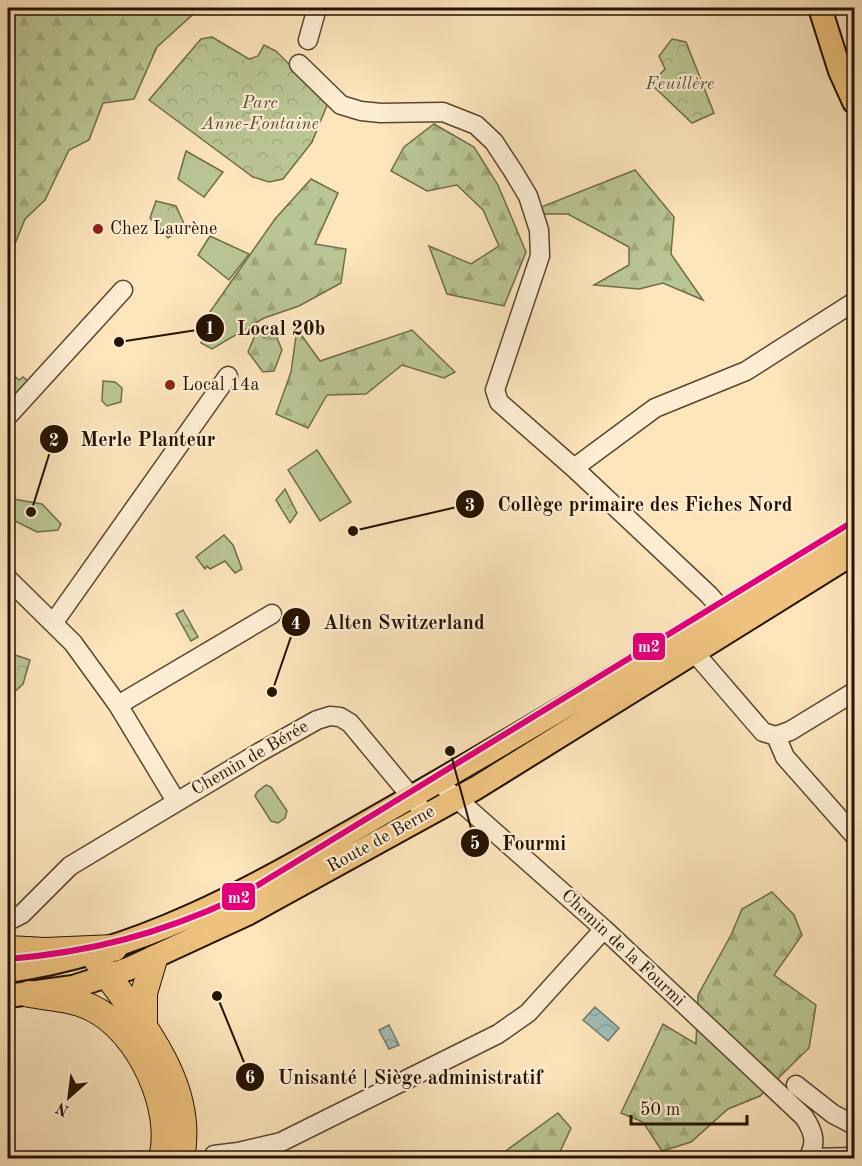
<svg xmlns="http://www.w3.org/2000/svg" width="862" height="1166" viewBox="0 0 862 1166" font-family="'Old Standard TT',serif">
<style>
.green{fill:#bac594;stroke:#6f6c4a;stroke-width:1.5}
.forest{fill:url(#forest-firs);stroke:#6f6c4a;stroke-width:1.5}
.park{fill:url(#park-crowns);stroke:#6f6c4a;stroke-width:1.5}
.water{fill:url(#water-waves);stroke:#6f796e;stroke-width:1.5}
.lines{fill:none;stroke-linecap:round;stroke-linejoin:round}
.minor-casing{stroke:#5a462f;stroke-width:21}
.major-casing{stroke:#241200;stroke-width:26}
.highway-casing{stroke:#241200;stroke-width:28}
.minor{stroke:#fdedd3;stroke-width:18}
.major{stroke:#eec27e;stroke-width:22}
.highway{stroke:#eec27e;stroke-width:26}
.metro-1-casing{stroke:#fdedd3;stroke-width:10}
.metro-1{stroke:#e2007a;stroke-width:6}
.poi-dot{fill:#8f2418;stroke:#fdedd3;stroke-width:2}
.labels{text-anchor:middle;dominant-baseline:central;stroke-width:4.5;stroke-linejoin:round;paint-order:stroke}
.park-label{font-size:18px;font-style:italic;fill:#585134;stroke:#fdedd3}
.poi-label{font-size:18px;fill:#241200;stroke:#fdedd3;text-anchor:start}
.street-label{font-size:18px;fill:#241200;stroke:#fdedd3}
.leader{fill:none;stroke:#241200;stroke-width:2}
.callout-dot{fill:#241200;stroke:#fdedd3;stroke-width:2}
.mark-label{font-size:18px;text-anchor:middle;font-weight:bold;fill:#fff}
.callout-label{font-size:20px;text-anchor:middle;font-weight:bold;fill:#241200;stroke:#fdedd3;stroke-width:4.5;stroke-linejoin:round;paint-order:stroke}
.line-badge{stroke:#fdedd3;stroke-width:2}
.badge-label{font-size:16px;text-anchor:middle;font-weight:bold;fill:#fff}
</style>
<defs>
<pattern id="forest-firs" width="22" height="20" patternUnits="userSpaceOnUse" patternTransform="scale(1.5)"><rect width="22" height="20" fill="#bac594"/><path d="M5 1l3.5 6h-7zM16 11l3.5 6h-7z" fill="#a0a87e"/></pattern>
<pattern id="park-crowns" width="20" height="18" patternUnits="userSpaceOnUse" patternTransform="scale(1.5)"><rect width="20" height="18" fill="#bac594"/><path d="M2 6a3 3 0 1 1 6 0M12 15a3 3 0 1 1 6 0" fill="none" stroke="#a0a87e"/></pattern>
<pattern id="water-waves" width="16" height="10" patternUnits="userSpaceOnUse" patternTransform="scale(1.5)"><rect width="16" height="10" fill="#a1bdb7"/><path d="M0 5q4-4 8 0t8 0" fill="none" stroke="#8aa19c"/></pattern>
</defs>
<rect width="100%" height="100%" fill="#fce4bb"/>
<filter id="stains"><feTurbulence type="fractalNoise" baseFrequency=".00333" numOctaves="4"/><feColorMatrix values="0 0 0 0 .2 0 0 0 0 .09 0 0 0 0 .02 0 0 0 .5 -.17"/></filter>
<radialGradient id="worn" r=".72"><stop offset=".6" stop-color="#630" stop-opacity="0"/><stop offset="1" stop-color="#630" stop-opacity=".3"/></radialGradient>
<path class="green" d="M 186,151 L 223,172 L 204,197 L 178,179 Z
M 210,236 L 249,254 L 229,280 L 198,255 Z
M 8,370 L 19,380 L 23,377 L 30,383 L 10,405 L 8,402 Z
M 103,381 L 115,382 L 122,388 L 121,402 L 107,406 L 102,401 Z
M 317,450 L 351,502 L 320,521 L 288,470 Z
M 13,499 L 42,504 L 61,524 L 58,530 L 37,532 L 13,520 Z
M 224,535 L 233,545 L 242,569 L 235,573 L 225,561 L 210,569 L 207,566 L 205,569 L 196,557 Z
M 266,785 L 271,787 L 287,811 L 285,818 L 278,823 L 271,821 L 255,796 L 257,792 Z"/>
<path class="forest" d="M 8,8 L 54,8 L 90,14 L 96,8 L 200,8 L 157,47 L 134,99 L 103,103 L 89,140 L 69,150 L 45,200 L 25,219 L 8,261 Z
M 434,124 L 474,147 L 498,185 L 526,252 L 504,306 L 447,294 L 429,246 L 471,264 L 499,246 L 483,210 L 457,185 L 427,191 L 391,171 L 404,147 Z
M 635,170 L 674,217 L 671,254 L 703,300 L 663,283 L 639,289 L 594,285 L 629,265 L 629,247 L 568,214 L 545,214 L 536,209 Z
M 311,179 L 338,193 L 315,244 L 346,249 L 341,283 L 299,306 L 264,318 L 212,349 L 201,343 L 206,334 L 198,329 L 275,219 Z
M 297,329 L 320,361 L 412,330 L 455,372 L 444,378 L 402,365 L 366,394 L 327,395 L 308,428 L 276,414 L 291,372 Z
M 262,332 L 264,338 L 275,333 L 282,350 L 274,371 L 263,372 L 248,352 L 256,333 Z
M 772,892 L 794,915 L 802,935 L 774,975 L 816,1005 L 809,1048 L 760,1096 L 728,1109 L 691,1142 L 662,1151 L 643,1122 L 621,1113 L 663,1024 L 696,1044 L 698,995 L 731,935 L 742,909 Z
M 558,1113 L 571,1128 L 557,1158 L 496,1158 Z"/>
<path class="park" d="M 212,37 L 249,59 L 258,56 L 264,45 L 276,51 L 328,103 L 312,142 L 283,179 L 269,182 L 253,177 L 149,100 L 201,39 Z
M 672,39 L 686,42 L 714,113 L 692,123 L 651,84 L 665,69 L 659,56 Z
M 156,201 L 176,206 L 185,226 L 168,238 L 150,218 Z
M 285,489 L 297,513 L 290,523 L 276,500 Z
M 183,610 L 198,637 L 191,641 L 176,614 Z
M 12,654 L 30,660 L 23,684 L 10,696 L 8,675 Z"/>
<path class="water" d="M 595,1007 L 619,1028 L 608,1041 L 583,1020 Z
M 389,1025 L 399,1045 L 389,1049 L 379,1030 Z"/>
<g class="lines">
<g class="minor-casing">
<path id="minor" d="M 308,40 L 317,8
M 299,64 L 341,105 L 361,111 L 381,113 L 443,112 L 476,125 L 494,142 L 513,171 L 528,196 L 539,230 L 540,256 L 495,390 L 499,402 L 574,468 L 709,595 L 723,611
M 8,416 L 123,290
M 574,468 L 655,408 L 746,371 L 854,302
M 8,579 L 73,643 L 118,705 L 176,801
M 54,622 L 228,376
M 694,652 L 763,732 L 776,736 L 790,731 L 854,692
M 118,705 L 272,614
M 776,736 L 785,757 L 854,835
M 447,790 L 604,929 L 804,1117 C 814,1132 817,1143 808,1158
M 8,921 L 22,914 L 70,866 L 260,752 L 317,720 L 330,716 L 340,717 L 350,723 L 419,806
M 796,1085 L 833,1114 L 854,1125
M 214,1155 L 238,1152 L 281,1142 L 498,1034 L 528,1013 L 604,929
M 808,1158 L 854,1157"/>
</g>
<g class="major-casing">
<path id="major" d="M 820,8 L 840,71 L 854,102
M 8,971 C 153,951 274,875 399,804 C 553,716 703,623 854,531
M 8,996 L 73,987 L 128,969 L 247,914 L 476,788 L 854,553"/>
</g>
<g class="highway-casing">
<path id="highway" d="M 8,949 L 45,951 L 114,948
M 93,954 C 133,1015 197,1080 181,1158
M 29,994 C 49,997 74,999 92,1008 C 139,1031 175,1108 162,1158
M 144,1029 L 144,993 L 154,959"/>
</g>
<use href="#minor" class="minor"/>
<use href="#major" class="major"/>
<use href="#highway" class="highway"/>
<g class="metro-1-casing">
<path id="metro-1" d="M 8,959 C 91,952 159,934 235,899 L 854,521"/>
</g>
<use href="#metro-1" class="metro-1"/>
</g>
<g class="poi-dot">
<circle cx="98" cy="229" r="6"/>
<circle cx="170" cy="385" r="6"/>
</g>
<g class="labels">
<g class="park-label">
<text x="680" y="84">Feuillère</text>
<text x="260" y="103">Parc<tspan x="260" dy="21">Anne-Fontaine</tspan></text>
</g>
<g class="poi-label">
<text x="110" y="229">Chez Laurène</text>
<text x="182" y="385">Local 14a</text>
</g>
<g class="street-label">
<text transform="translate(250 758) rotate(-30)">Chemin de Bérée</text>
<text transform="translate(381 839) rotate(-29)">Route de Berne</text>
<text transform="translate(623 948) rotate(43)">Chemin de la Fourmi</text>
</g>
</g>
<path class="leader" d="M119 342L210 328M31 512L54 439M353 531L470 504M272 692L296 622M450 751L475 843M217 996L250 1077"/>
<g class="callout-dot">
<circle cx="119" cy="342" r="6"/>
<circle cx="31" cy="512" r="6"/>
<circle cx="353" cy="531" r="6"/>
<circle cx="272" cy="692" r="6"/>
<circle cx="450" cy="751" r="6"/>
<circle cx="217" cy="996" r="6"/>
<circle cx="210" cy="328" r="15"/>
<circle cx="54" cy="439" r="15"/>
<circle cx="470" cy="504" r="15"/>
<circle cx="296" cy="622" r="15"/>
<circle cx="475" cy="843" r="15"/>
<circle cx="250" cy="1077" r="15"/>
</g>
<g class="mark-label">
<text x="210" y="334">1</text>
<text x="54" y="446">2</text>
<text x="470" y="511">3</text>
<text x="296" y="629">4</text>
<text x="475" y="849">5</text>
<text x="250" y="1083">6</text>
</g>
<g class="callout-label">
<text x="281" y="335">Local 20b</text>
<text x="148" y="446">Merle Planteur</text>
<text x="645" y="511">Collège primaire des Fiches Nord</text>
<text x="404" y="629">Alten Switzerland</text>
<text x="534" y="850">Fourmi</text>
<text x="410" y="1084">Unisanté | Siège administratif</text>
</g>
<g class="line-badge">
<rect x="632" y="632" width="34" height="29" rx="6" fill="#e2007a"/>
<rect x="221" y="882" width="35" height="29" rx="6" fill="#e2007a"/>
</g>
<g class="badge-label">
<text x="649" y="652">m2</text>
<text x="239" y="903">m2</text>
</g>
<rect width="862" height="1166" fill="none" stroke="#fce4bb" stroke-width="30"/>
<rect x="9" y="9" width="844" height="1148" fill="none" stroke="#241200" stroke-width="3"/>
<rect x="15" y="15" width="832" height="1136" fill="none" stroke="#241200" stroke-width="1.5"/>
<g transform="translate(69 1097) rotate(208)" stroke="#fdedd3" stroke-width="4.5" paint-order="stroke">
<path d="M0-4.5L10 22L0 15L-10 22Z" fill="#241200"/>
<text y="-9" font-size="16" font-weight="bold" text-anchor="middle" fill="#241200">N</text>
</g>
<path d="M631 1115v9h116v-9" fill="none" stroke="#241200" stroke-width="3"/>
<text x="640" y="1115" font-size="18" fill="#241200" stroke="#fdedd3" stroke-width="4.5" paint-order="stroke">50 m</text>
<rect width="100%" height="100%" filter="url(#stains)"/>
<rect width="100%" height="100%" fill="url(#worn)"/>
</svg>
